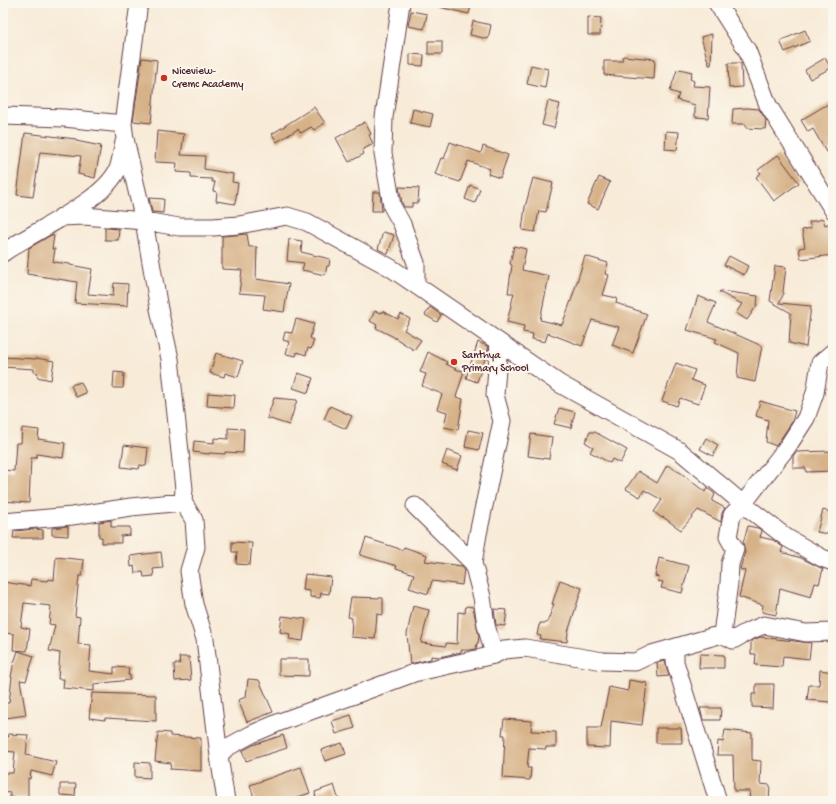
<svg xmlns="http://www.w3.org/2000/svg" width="836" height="804" viewBox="0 0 836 804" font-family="'Gochi Hand',sans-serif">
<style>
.building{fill:#d7b288}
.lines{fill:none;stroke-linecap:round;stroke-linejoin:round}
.minor-casing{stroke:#643e45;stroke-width:19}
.minor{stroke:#fff;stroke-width:17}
.poi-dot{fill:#c8321e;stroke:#fbf7ec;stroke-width:1.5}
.labels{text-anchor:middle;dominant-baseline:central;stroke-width:4;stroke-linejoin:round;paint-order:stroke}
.poi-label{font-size:11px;fill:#4a1f2b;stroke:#fbf7ec;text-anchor:start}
</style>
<rect width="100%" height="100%" fill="#fbf7ec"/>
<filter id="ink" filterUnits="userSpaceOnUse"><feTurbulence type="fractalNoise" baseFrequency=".025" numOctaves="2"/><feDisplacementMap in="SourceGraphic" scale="8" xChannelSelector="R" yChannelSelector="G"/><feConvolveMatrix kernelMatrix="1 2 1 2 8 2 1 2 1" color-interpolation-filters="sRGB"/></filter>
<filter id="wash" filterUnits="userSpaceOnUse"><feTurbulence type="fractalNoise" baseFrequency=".012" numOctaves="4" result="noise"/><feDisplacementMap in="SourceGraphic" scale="16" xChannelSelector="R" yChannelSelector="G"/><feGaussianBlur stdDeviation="0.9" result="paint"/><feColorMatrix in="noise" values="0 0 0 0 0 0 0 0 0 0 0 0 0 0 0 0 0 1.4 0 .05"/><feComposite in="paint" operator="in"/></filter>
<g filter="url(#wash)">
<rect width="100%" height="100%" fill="#f8ebd8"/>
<g id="blocks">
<path class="building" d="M 439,3 L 472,3 L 469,14 L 439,7 Z
M 411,11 L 427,14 L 424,29 L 408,26 Z
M 588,17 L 601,18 L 600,35 L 588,35 Z
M 473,21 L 491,25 L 488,39 L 470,35 Z
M 805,30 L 810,41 L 785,52 L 780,41 Z
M 712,34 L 711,65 L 709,65 L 701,37 Z
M 428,41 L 442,41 L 442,54 L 428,54 Z
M 410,54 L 424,55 L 423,66 L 410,65 Z
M 623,56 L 655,59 L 654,79 L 604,75 L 604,61 L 622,61 Z
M 142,58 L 157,60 L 151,123 L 133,121 Z
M 825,58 L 831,68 L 810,79 L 805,70 Z
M 728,63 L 741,63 L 742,87 L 729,88 Z
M 531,65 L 548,69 L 545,88 L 527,84 Z
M 680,69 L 692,72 L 690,79 L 694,81 L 693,86 L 710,87 L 708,118 L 695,117 L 695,105 L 677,100 L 679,94 L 670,91 L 677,70 L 679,71 Z
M 548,101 L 560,104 L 554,128 L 542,125 Z
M 833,101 L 833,148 L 826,152 L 813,129 L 808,132 L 801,120 Z
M 314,107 L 325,123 L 314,130 L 311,127 L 301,133 L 298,129 L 277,142 L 272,134 Z
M 747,108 L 759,109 L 766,120 L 765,129 L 746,128 L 746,124 L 732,124 L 733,109 Z
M 413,109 L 433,114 L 430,127 L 410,123 Z
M 365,122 L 371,134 L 369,135 L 373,144 L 362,150 L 364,154 L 349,162 L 336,138 Z
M 157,131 L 184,134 L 181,155 L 205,156 L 204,169 L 233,174 L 232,182 L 238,183 L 235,204 L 216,201 L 217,192 L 213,191 L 215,182 L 212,182 L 212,179 L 191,178 L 191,173 L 176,172 L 177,163 L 155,162 Z
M 666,131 L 679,132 L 677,150 L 665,149 Z
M 25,133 L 76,139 L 76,141 L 101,146 L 95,178 L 78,174 L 81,156 L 40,152 L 33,197 L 17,195 Z
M 450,142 L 481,153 L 483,146 L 508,155 L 500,178 L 488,174 L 490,169 L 468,161 L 460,182 L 435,174 L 441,158 L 444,159 Z
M 778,155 L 799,183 L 774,201 L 756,177 L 761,173 L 758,170 Z
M 599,177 L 610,182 L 598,209 L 587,204 Z
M 533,178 L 553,183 L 546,212 L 539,211 L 535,232 L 522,230 L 525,207 Z
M 470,185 L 480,189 L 475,203 L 465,199 Z
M 399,187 L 419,188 L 418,203 L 412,203 L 412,207 L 404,207 L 402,203 Z
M 373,192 L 380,192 L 382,211 L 372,211 Z
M 149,198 L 164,199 L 163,213 L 152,212 Z
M 823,219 L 825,225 L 833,222 L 833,255 L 801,259 L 799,248 L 805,247 L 802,230 L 811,228 L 809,222 Z
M 105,228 L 119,229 L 118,240 L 105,240 Z
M 383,232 L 394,235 L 388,254 L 378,249 Z
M 247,234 L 249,247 L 257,247 L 256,279 L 289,284 L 284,312 L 263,309 L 265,295 L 239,293 L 242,270 L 222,269 L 222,236 Z
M 51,235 L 54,236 L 52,249 L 55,249 L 53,262 L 70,264 L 70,265 L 92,269 L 88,294 L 113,296 L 114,283 L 128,284 L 127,306 L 75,303 L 77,282 L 27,274 L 29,248 Z
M 289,239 L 302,241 L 301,252 L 330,259 L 329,266 L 327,266 L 325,275 L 302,270 L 304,263 L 287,261 Z
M 514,246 L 526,249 L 522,270 L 549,276 L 540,320 L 562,325 L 572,298 L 585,256 L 608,263 L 605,274 L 609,275 L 603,295 L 617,298 L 616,303 L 647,314 L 633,353 L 612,345 L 619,327 L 592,320 L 582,346 L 548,333 L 545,342 L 532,339 L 533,334 L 523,332 L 524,326 L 507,322 L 514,293 L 508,293 L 512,265 L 510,264 Z
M 729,256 L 748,266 L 744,275 L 724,265 Z
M 775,266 L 786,267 L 783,292 L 784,293 L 779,303 L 811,306 L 806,347 L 789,343 L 791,313 L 770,301 Z
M 720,291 L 758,296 L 757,305 L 747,320 L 736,313 L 742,304 L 719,292 Z
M 698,296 L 716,303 L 708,322 L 762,346 L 755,382 L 737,378 L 739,353 L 715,342 L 717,339 L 687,330 Z
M 430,307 L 441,315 L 437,322 L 425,315 Z
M 375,311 L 381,313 L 382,311 L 398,319 L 401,314 L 410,319 L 404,330 L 421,340 L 414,350 L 392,336 L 376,328 L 377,325 L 370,321 Z
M 296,319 L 314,324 L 310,338 L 314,340 L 311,349 L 308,348 L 306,355 L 297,352 L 296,356 L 286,354 L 289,342 L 283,340 L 285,332 L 292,333 Z
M 478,342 L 489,347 L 477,382 L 466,378 Z
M 428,352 L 447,362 L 446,364 L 458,370 L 464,371 L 456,397 L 463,399 L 458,430 L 444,427 L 447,412 L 437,409 L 442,394 L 422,386 L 426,374 L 420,372 Z
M 216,353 L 243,361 L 238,377 L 225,373 L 224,377 L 210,373 Z
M 3,357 L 36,359 L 36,358 L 54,361 L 51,380 L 37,377 L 38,373 L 34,372 L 34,369 L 3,367 Z
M 676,363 L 695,370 L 691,380 L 705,385 L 698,404 L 680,398 L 677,406 L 662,401 Z
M 114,372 L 124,373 L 123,388 L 113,388 Z
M 298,373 L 313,378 L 308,393 L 293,388 Z
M 81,382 L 86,393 L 76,397 L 71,385 Z
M 208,393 L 235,395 L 234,408 L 207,406 Z
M 274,398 L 297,400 L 289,425 L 267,418 Z
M 760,401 L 795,411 L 792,422 L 776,446 L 766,442 L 768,420 L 756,416 Z
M 330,406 L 352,416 L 346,429 L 324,419 Z
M 559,408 L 575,412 L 571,428 L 554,424 Z
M 22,428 L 39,430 L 38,439 L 65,443 L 63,458 L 37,454 L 36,458 L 31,458 L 29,503 L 3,501 L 3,470 L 14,471 L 16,443 L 21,443 Z
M 228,428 L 244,429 L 243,453 L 225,452 L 225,454 L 209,453 L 209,454 L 193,452 L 194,441 L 214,443 L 214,438 L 228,439 Z
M 468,430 L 483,433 L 479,450 L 465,447 Z
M 590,432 L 595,432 L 627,450 L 620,463 L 612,459 L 610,463 L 590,452 L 593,447 L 585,442 Z
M 531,434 L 552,437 L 549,459 L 528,456 Z
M 706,438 L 718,445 L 713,456 L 700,449 Z
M 124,445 L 148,448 L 146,466 L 140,465 L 139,469 L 121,467 Z
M 447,450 L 462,456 L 457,470 L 442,464 Z
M 833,451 L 833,471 L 806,472 L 806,468 L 793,468 L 793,456 L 796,452 Z
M 667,465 L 681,473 L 705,492 L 707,488 L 715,494 L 712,501 L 725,508 L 722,513 L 721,522 L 698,510 L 681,530 L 663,517 L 662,518 L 654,512 L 662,500 L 644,490 L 640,497 L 626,489 L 638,471 L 657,483 Z
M 823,510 L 833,513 L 828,534 L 817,532 Z
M 111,520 L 111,527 L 130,527 L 130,535 L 121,536 L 121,543 L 102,543 L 102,537 L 99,537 L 99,522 Z
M 68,526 L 68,536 L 52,535 L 52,528 Z
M 748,526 L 758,528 L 762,531 L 760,537 L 773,540 L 783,547 L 781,552 L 801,558 L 823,569 L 819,584 L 815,583 L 811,597 L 780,588 L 776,615 L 762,612 L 763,605 L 739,597 L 745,571 L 740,569 L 745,552 L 743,543 Z
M 35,529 L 43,530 L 43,538 L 13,538 L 14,531 Z
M 366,538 L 403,550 L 404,547 L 427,555 L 425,561 L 462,566 L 464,569 L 462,585 L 432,581 L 428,594 L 409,588 L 414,574 L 396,568 L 397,566 L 360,555 Z
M 232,542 L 252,543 L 250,565 L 236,564 L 237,552 L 232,552 Z
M 161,552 L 163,568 L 153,569 L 154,576 L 144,577 L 143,572 L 135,573 L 134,566 L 131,567 L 130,556 Z
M 56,557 L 84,560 L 82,576 L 79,576 L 75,616 L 80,617 L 78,644 L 91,645 L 89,671 L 114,674 L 114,667 L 129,668 L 128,675 L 130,675 L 130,680 L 94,684 L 94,691 L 63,688 L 64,679 L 58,679 L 60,653 L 49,651 L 55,625 L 49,624 L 51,606 L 24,603 L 21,627 L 30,629 L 27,651 L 13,650 L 14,634 L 3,633 L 3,582 L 30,586 L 31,579 L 47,581 L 48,579 L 54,580 Z
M 659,558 L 689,566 L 682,593 L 661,588 L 663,582 L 658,581 L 659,577 L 655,576 Z
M 305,574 L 331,577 L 329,594 L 321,593 L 320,598 L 310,597 L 310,591 L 303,590 Z
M 560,580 L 582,588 L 568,632 L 567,642 L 540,639 L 541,636 L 537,635 L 539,625 L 540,625 L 540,623 L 547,623 L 554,604 L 552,604 Z
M 351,597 L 383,598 L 383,615 L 377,614 L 375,639 L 351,637 L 352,618 L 348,617 Z
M 413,606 L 429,610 L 421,643 L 446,646 L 446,643 L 457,644 L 458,612 L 465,613 L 466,606 L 473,607 L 479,636 L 478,643 L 477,643 L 476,649 L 470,650 L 461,650 L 461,652 L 440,657 L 431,656 L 431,659 L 410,664 L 407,634 Z
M 494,609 L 507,610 L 505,626 L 496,625 Z
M 282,616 L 306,619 L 303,641 L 289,639 L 290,634 L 280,632 Z
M 760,637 L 811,643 L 809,659 L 783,656 L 782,667 L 755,665 L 756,654 L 751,654 L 751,641 Z
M 18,651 L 34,656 L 26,681 L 20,680 L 26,715 L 6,718 L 4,703 L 9,703 L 12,677 L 11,677 L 14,661 L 15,660 Z
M 700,654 L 724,655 L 724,668 L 699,668 Z
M 179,657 L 189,657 L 191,680 L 175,681 L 174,664 L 180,664 Z
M 279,659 L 309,659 L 309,676 L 279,675 Z
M 665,661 L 669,676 L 658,677 L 657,663 Z
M 820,670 L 833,672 L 830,702 L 807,700 L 809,685 L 819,685 Z
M 248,679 L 259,680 L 273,712 L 247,722 L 238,700 L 246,697 Z
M 629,680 L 647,683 L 642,725 L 611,721 L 610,748 L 587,747 L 587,728 L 601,728 L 609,687 L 628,691 Z
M 756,684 L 774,684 L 773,708 L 752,707 L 752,694 L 756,694 Z
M 92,693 L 156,695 L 156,721 L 105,718 L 105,720 L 89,718 Z
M 700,708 L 721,708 L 720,720 L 703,720 Z
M 351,715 L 355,728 L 336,734 L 332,721 Z
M 504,719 L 532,721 L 531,731 L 556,732 L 556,747 L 546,747 L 546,749 L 529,748 L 527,768 L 531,768 L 530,780 L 503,778 L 505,735 L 502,735 Z
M 656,728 L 681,728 L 682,743 L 656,743 Z
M 725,730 L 752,733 L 752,760 L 761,761 L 760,784 L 770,785 L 769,801 L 749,801 L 750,791 L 734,791 L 733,755 L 717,755 L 718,741 L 723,742 Z
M 158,732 L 170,733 L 170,736 L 201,738 L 201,771 L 170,769 L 171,763 L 155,761 Z
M 8,734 L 28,735 L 26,755 L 56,762 L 52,776 L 31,771 L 30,779 L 28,778 L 28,798 L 10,798 L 10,793 L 3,792 L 3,773 L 13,773 L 15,752 L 4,751 L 5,736 L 9,737 Z
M 283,735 L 287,748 L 246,761 L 242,751 L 253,745 Z
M 342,743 L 346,754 L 325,761 L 321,750 Z
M 135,762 L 150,763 L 150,778 L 135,777 Z
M 301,767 L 310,793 L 286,801 L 255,801 L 250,785 Z
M 60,784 L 76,784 L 75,796 L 60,795 Z
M 334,785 L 339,801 L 316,801 L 315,792 Z"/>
</g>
</g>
<g filter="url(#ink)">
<use href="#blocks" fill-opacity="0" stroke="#643e45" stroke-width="1"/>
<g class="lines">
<g class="minor-casing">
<path id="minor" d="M 139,3 L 123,124 L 125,139 L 144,221 L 159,309 L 170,359 L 184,489 L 183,502 L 194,520 L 196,547 L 189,571 L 194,604 L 205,639 L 219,756 L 226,801
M 401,3 L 384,117 L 383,153 L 392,206 L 402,224 L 416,263 L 416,284
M 717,3 L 747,50 L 768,105 L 833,210
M 3,116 L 64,118 L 123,124
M 61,217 L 84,216 L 144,221 L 179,227 L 213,227 L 239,225 L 287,216 L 307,222 L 391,268 L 560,384 L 680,451 L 743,504 L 787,538 L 822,558 L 833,562
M 3,253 C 34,230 102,203 118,169 C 121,161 122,150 124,142
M 415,506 L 473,563 L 482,597 L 486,625 L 494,655
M 3,522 L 72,516 L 131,507 L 183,502
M 473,563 L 478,534 L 502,421 L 495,395 L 499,342
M 722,634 L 729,583 L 730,564 L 735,549 L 728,537 L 732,515 L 743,504 L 788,446 L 806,418 L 815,393 L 820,363 L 833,352
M 675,648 L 675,662 L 718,801
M 219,756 L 226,748 L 252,734 L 280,722 L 349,697 L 414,673 L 494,655 L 504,650 L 525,648 L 603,661 L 635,662 L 652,654 L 722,634 L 733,640 L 747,632 L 764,625 L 806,633 L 833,632"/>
</g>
<use href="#minor" class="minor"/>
</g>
</g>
<g class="poi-dot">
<circle cx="164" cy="78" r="4"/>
<circle cx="454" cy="362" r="4"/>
</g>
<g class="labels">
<g class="poi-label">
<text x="172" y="72">Niceview-<tspan x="172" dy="13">Cremc Academy</tspan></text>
<text x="462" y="356">Santhya<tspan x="462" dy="13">Primary School</tspan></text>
</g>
</g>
<rect width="836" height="804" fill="none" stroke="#fbf7ec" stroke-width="16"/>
</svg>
